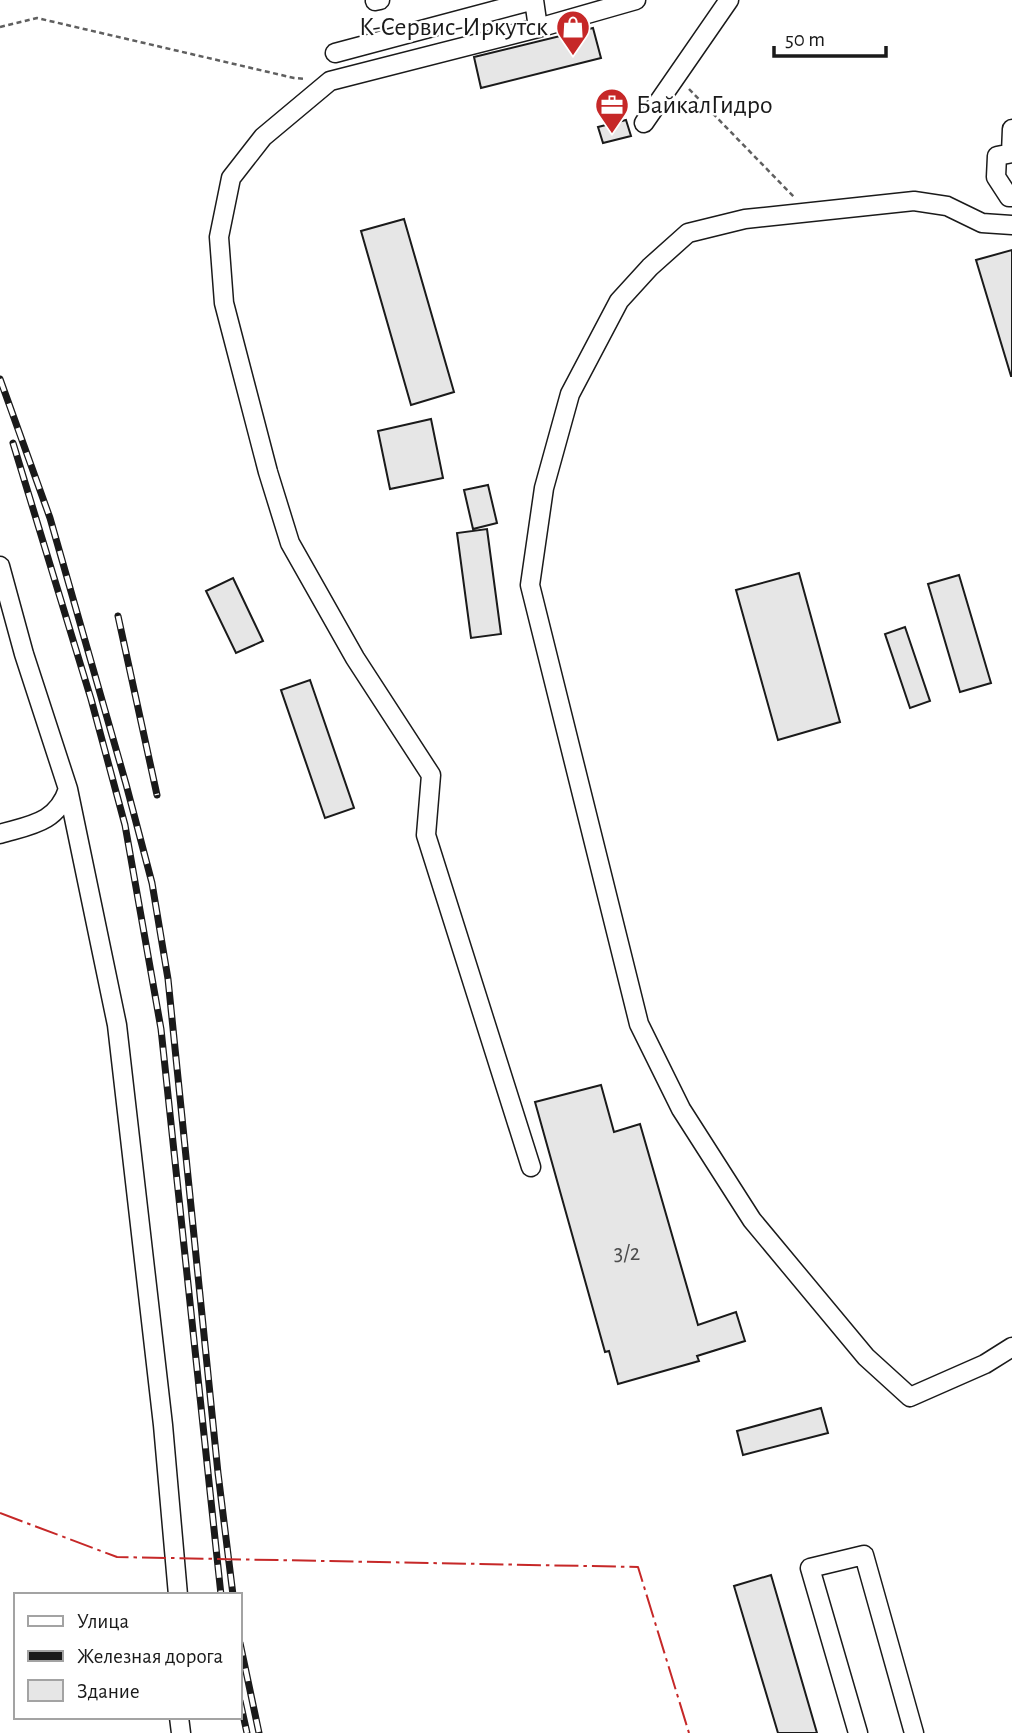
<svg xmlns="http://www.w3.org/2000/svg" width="1012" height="1733" viewBox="0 0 1012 1733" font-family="'Alegreya Sans',sans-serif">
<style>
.building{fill:#e6e6e6;stroke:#1a1a1a;stroke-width:2}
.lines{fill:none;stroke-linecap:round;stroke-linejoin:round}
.minor-casing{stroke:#1a1a1a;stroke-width:21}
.path{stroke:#5f5f5f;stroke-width:2.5;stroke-dasharray:5 3.5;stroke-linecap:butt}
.minor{stroke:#fff;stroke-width:18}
.rail-casing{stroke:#1a1a1a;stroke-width:7}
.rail{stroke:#fff;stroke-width:4.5;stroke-dasharray:13;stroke-linecap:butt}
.power{stroke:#c62828;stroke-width:2;stroke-dasharray:24 5 3.5 5;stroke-linecap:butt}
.labels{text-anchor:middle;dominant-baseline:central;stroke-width:5;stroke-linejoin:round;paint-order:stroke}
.number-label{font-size:23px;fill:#4d4d4d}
.poi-label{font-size:26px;fill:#1a1a1a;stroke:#fff;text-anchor:end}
</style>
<rect width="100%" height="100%" fill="#fff"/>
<path class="building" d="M 593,28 L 601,58 L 481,88 L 474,57 Z
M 626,120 L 631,136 L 603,143 L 598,127 Z
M 404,219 L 454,392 L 411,405 L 361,231 Z
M 1012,250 L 1012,376 L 1011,376 L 976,260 Z
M 431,419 L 443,478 L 390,489 L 378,431 Z
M 488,485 L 497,523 L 473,529 L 464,490 Z
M 487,529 L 501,634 L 471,638 L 457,533 Z
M 799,573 L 840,722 L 778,740 L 736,590 Z
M 959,575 L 991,683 L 960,692 L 928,584 Z
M 233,578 L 263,641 L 236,653 L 206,591 Z
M 905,627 L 930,701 L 910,708 L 885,634 Z
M 310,680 L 354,808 L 325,818 L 281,690 Z
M 601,1085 L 614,1132 L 640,1124 L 698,1325 L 736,1312 L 745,1341 L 697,1356 L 699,1361 L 618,1384 L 609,1351 L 605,1352 L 535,1102 Z
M 821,1408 L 828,1433 L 743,1455 L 737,1431 Z
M 771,1575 L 817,1733 L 778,1733 L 734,1586 Z"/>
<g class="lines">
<g class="minor-casing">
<path id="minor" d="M 375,1 L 380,0
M 335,53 L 534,0 L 538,28
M 644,123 L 729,0
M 1011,153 L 1012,129
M 1012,153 L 997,156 L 996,177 L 1009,197 L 1012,197
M 1012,225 L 982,223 L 947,206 L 914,201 L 745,219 L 688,233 L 650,267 L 619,301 L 570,394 L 544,488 L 530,585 L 639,1024 L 681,1109 L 752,1220 L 866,1357 L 910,1397 L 985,1364 L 1012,1347
M 0,566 L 24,654 L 68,789 C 57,823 30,825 0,834
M 68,789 L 117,1025 L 163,1425 L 178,1595
M 531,1167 L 426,835 L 431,775 L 355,658 L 290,543 L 268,472 L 224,303 L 219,237 L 231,178 L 263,137 L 330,81 L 538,28 L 636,0
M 179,1717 L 181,1733
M 858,1733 L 810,1568 L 864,1555 L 914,1733"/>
</g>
<path class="path" d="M 0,27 L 37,18 L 294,78 L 306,79
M 689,89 L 794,197"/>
<use href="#minor" class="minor"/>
<g class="rail-casing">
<path id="rail" d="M 0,379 L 50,518 L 126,784 L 152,883 L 168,979 L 218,1473 L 233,1595
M 13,443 L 91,699 L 125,825 L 161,1029 L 221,1595
M 118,616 L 157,795
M 240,1643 L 259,1733
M 240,1701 L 247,1733"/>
</g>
<use href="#rail" class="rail"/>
<path class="power" d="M 0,1513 L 117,1557 L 638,1567 L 689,1733"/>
</g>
<defs>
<g id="shop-pin" transform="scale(1.75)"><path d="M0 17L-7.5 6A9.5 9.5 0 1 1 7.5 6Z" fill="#c62828" stroke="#fff"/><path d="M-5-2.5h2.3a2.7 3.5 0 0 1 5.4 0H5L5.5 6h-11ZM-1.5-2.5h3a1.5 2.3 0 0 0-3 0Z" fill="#fff"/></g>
<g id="office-pin" transform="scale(1.75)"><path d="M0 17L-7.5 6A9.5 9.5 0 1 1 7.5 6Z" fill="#c62828" stroke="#fff"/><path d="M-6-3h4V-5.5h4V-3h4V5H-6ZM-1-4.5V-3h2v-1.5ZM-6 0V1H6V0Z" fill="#fff"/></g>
</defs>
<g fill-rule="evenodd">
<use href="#shop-pin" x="573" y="27"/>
<use href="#office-pin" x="612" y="105"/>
</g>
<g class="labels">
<g class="number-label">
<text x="627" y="1253">3/2</text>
</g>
<g class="poi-label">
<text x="548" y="27">К-Сервис-Иркутск</text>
<text x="636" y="105" text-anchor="start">БайкалГидро</text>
</g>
</g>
<rect x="14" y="1593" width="228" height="126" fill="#ffffff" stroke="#a3a3a3" stroke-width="2"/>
<rect x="28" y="1616" width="35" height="10" fill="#ffffff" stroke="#a3a3a3" stroke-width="2"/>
<text x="77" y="1628" font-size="21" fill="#1a1a1a">Улица</text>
<rect x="28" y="1651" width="35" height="10" fill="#1a1a1a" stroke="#a3a3a3" stroke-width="2"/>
<text x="77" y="1663" font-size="21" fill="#1a1a1a">Железная дорога</text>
<rect x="28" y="1680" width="35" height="21" fill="#e6e6e6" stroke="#a3a3a3" stroke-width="2"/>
<text x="77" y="1698" font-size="21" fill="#1a1a1a">Здание</text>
<path d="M774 46v10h112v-10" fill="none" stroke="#1a1a1a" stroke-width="3.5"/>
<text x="785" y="46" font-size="21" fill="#1a1a1a" stroke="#ffffff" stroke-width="5" paint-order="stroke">50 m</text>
</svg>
